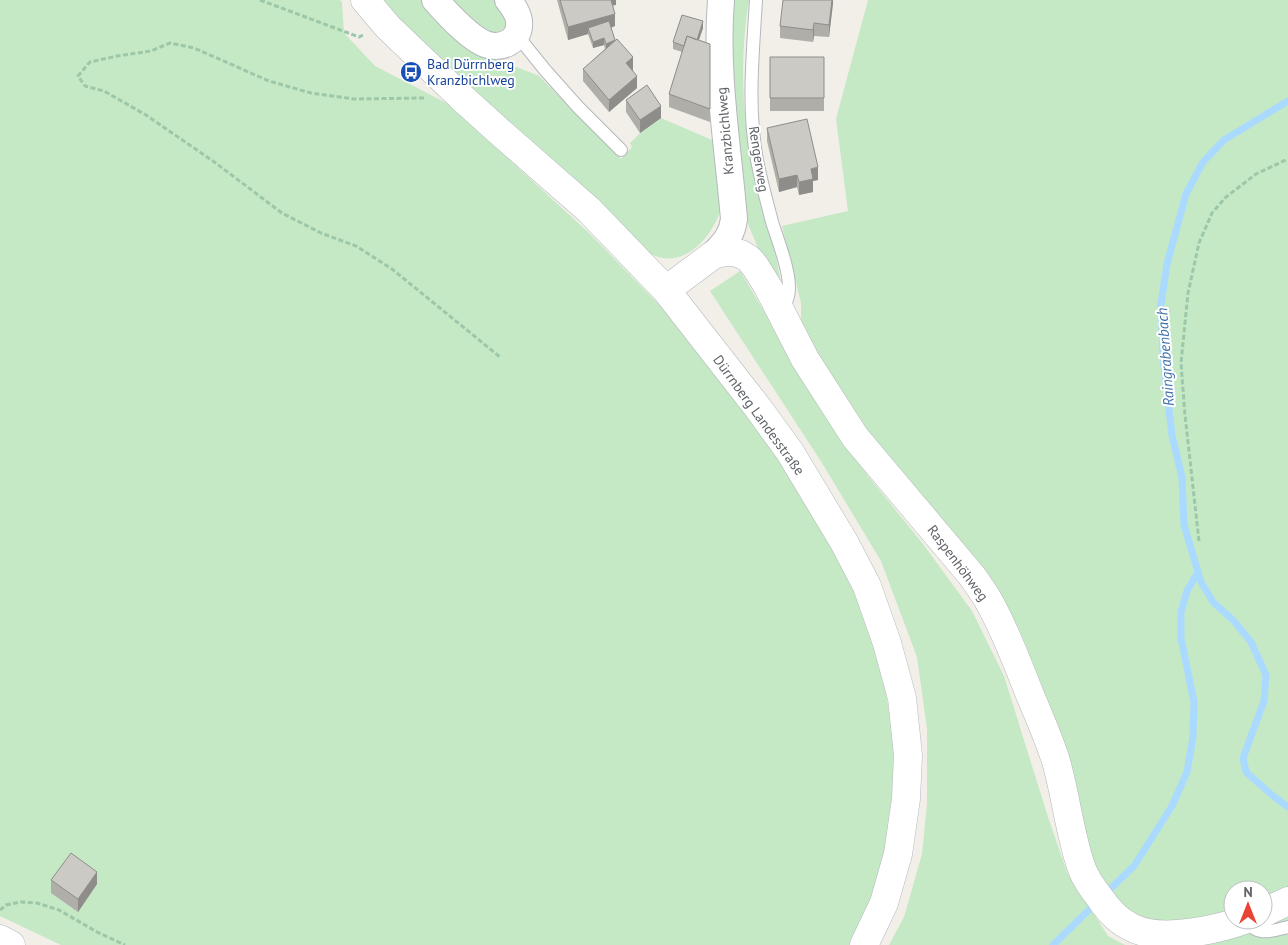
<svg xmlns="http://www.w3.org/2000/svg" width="1288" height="945" viewBox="0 0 1288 945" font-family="'PT Sans',sans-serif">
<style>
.green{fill:#c5e8c5}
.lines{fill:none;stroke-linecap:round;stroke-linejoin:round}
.stream{stroke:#aadaff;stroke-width:7}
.service-casing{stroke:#b5b8bc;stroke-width:14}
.minor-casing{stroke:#b5b8bc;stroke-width:28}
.tertiary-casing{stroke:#b5b8bc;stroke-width:29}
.secondary-casing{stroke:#b6babf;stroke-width:29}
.path{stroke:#9cc7a9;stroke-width:3;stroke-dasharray:5 2.5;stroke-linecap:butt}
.service{stroke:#fff;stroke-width:12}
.minor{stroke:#fff;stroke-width:26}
.tertiary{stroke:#fff;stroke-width:28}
.secondary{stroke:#fff;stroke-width:28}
.wall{fill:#afaea9}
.shaded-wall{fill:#8f8d8a}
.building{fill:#cccac5;stroke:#8f8d8a}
.labels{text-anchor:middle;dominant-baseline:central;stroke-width:4;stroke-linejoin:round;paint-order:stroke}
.transit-label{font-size:14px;fill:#164399;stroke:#fff;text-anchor:start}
.street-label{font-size:14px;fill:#5f6368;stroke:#fff}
.water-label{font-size:15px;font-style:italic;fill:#4174aa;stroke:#fff}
</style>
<rect width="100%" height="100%" fill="#f1efe8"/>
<path class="green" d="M 0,0 L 340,0 L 342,2 L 344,33 L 375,66 L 450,105 L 589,233 L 673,319 L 765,439 L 824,532 L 861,606 L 884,679 L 895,753 L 890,830 L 872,897 L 849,945 L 61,945 L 0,916 Z
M 378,0 L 423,0 L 494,58 L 539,76 L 621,159 L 632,147 L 630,143 L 640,133 L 661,118 L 719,143 C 720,157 721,171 721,185 C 722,191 723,198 722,204 C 716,233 686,270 653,255 C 650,254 647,251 643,249 L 466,84 Z
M 448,0 L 498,0 L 507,18 L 506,26 L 500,31 L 493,33 L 485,32 Z
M 728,0 L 749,0 C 738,64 743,132 758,195 C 765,224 777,251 780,280 L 760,253 L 746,219 L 726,38 Z
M 868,0 L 1288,0 L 1288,888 L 1263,897 L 1263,890 L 1233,890 L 1233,908 L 1205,918 L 1168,924 L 1135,917 L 1117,905 L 1095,869 L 1013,625 L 861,431 L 801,329 L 801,303 L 782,226 L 848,211 L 836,119 Z
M 740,271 L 801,373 L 868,476 L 923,544 L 972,611 L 1004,676 L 1048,817 L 1067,872 L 1108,936 L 1125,945 L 889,945 L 904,917 L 922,854 L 927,804 L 927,729 L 917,657 L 881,561 L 822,463 L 710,291 Z
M 1288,909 L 1288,945 L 1158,945 Z"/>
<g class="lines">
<path class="stream" d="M 1288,101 L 1224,140 L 1203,162 L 1186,194 L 1167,264 L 1161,304 L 1163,357 L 1172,435 L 1182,478 L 1184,525 L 1201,582 L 1213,602 L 1234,621 L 1251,642 L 1266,675 L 1264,701 L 1243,758 L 1246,772 L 1273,796 L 1288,807
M 1105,894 L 1134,866 L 1172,806 L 1187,772 L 1193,737 L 1194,702 L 1181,638 L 1181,612 L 1187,591 L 1198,572
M 1053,945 L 1096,903"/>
<g class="service-casing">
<path id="service" d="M 756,0 C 753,53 747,107 757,160 C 761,181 767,202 772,222 C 778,241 793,278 788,296 C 787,301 784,306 782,310
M 516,34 L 545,70 L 578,107 L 621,150
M 1246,920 C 1256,937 1272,931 1288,927"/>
</g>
<g class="minor-casing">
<path id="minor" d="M 435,0 C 448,14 468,37 485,44 C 502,50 521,41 519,21 C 518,13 513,6 508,0
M 713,255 C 724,243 732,236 734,219 C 728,146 715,73 721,0"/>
</g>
<g class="tertiary-casing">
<path id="tertiary" d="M 666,290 L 713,255 L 724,252 L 733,252 L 741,254 L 749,259 L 755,266 L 768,287 L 805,359 L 855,437 L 972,576 C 977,583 982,590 987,598 C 1004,628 1017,662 1030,695 C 1039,716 1048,737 1055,758 C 1066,794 1069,833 1082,869 C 1086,880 1093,889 1100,898 C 1108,910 1119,922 1133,928 C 1161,942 1216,930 1244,920
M 1263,913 L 1288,901"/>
</g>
<g class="secondary-casing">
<path id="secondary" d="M 365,0 L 388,27 L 460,96 L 501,133 L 589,210 L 666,290 L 758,408 L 790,452 L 844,542 L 867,586 L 887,643 L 902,698 L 908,755 L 906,799 L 898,854 L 884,903 L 864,945
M 0,939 L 11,945"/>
</g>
<path class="path" d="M 260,0 L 359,37 L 363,35
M 424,98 L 354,99 L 311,93 L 269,81 L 194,48 L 170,43 L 151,51 L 117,56 L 90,62 L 78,76 L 85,86 L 104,91 L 146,115 L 213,161 L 282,213 L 321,233 L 356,246 L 392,269 L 500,357
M 1199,541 L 1185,415 L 1181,363 L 1188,293 L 1199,243 L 1212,213 L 1226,197 L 1256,174 L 1288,159
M 0,910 L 6,905 L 20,902 L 37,903 L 59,910 L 97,932 L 125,945"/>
<use href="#service" class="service"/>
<use href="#minor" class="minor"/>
<use href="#tertiary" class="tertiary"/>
<use href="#secondary" class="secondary"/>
</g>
<path class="wall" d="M 557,0 L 616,0 L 616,5 L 613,5 L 615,26 L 611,28 L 615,41 L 633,70 L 637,88 L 609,112 L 583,81 L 583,69 L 605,49 L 604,45 L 593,48 L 588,34 L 568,40 Z
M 833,0 L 829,37 L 814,36 L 813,42 L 780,38 L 780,26 Z
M 703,28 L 699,40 L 710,44 L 710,122 L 669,107 L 669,94 L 682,52 L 673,49 L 673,42 Z
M 770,57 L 824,57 L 824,111 L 770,111 Z
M 626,100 L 661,118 L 640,133 L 626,112 Z
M 767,128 L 818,180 L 813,181 L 813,192 L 799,195 L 797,187 L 779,192 L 767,141 Z
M 51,880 L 97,884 L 78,912 L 51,893 Z"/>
<path class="shaded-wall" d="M 610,0 L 616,0 L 616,5 L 610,6 Z
M 832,0 L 833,0 L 833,4 L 829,37 L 829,25 Z
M 615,14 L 615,26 L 590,33 L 588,28 L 588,34 L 568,40 L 568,27 Z
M 703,21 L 703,28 L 695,51 L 695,45 Z
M 814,23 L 814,36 L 813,42 L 813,30 Z
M 604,38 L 604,45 L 593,48 L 593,42 Z
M 615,40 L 606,50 L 606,44 Z
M 633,57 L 633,70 L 626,76 L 626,63 Z
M 637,76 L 637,88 L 609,112 L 609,100 Z
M 661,106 L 661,118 L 640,133 L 640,120 Z
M 818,167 L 818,180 L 813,181 L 813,192 L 799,195 L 799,182 L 811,169 Z
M 797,175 L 797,187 L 779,192 L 779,179 Z
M 97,872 L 97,884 L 78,912 L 78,899 Z"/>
<path class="building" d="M 560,0 L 611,0 L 615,14 L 568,27 Z
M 783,0 L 832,0 L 829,25 L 814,23 L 813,30 L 780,26 Z
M 682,15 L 703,21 L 697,40 L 687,36 L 684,46 L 673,42 Z
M 609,21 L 615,40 L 606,44 L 604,38 L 593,42 L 588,28 Z
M 687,36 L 710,44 L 710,109 L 669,94 Z
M 617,39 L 633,57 L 626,63 L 637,76 L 609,100 L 583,69 Z
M 770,57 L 824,57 L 824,98 L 770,98 Z
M 647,85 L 661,106 L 640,120 L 626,100 Z
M 807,119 L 818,167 L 811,169 L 813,179 L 799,182 L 797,175 L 779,179 L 767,128 Z
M 71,853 L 97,872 L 78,899 L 51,880 Z"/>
<defs>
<g id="bus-disc" transform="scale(1.125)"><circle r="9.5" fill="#1a4fb4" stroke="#fff"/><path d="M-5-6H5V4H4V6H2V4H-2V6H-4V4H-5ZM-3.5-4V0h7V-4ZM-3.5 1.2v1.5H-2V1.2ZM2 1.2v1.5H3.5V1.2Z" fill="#fff"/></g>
</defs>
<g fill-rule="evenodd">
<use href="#bus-disc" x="411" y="72"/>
</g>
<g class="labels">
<g class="transit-label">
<text x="427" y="64">Bad Dürrnberg<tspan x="427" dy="16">Kranzbichlweg</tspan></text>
</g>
<g class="street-label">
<text transform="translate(725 131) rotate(-95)">Kranzbichlweg</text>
<text transform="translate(759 159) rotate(81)">Rengerweg</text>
<text transform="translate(759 415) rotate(54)">Dürrnberg Landesstraße</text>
<text transform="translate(958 563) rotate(53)">Raspenhöhweg</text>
</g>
<g class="water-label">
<text transform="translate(1165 357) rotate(-94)">Raingrabenbach</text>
</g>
</g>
<g transform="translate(1248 905)"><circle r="24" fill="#ffffff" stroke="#bfc1c3"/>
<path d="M0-4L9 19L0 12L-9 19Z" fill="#ea4335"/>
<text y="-8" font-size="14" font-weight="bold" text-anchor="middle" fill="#5f6368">N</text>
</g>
</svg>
